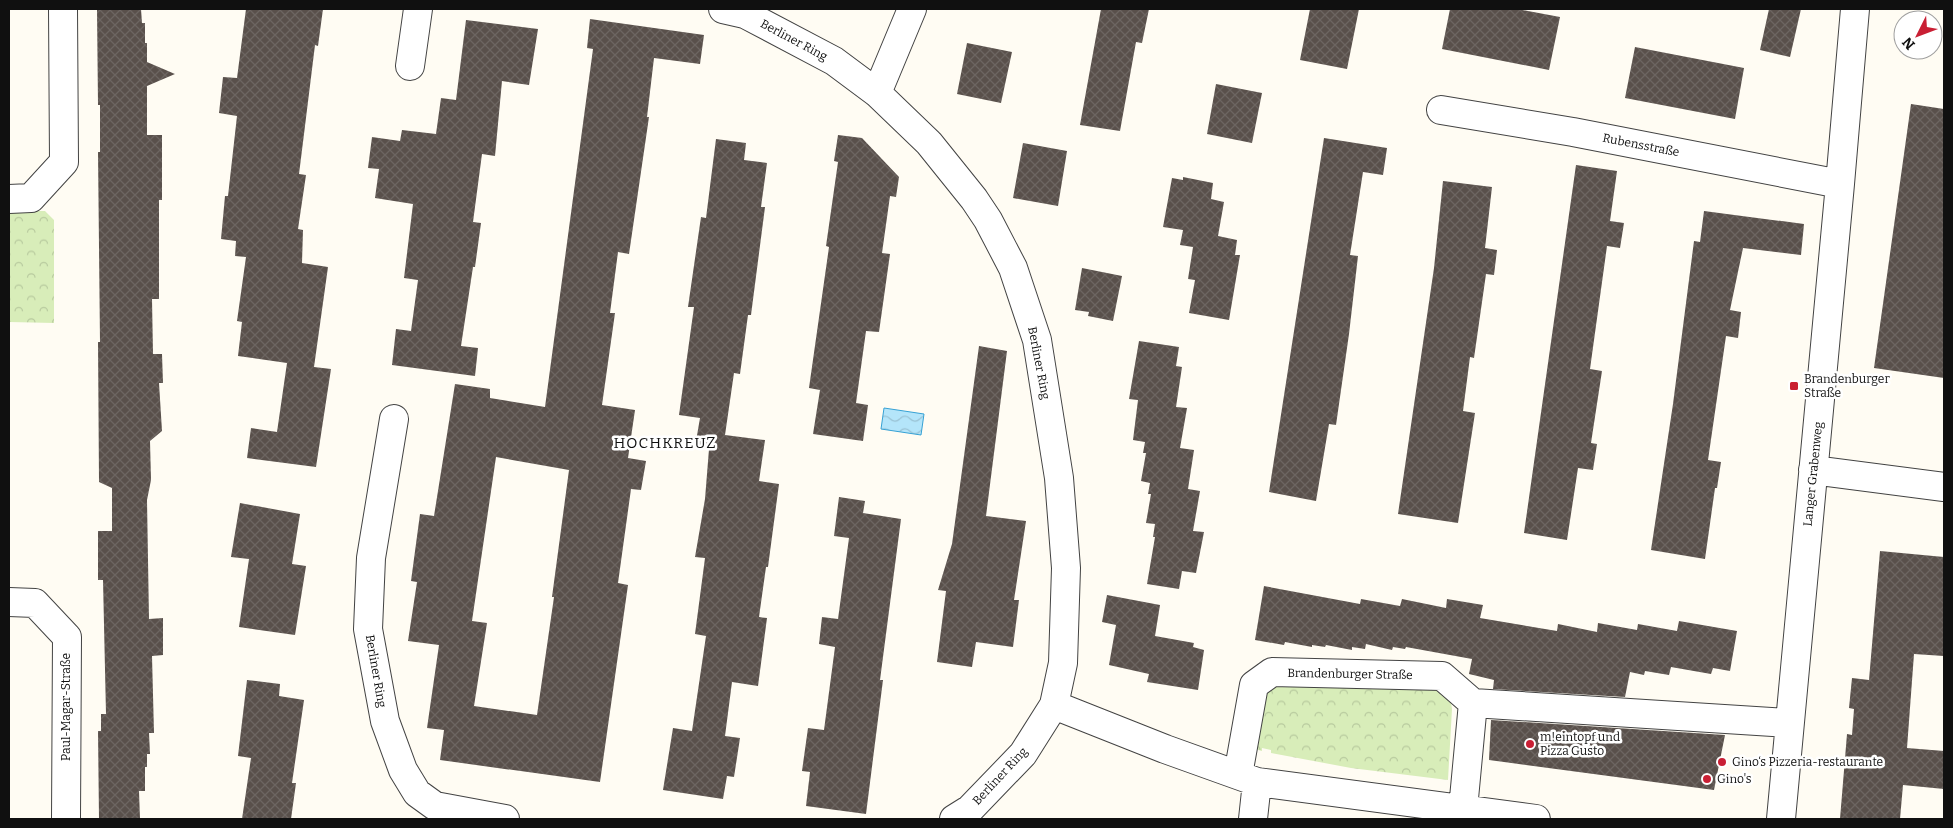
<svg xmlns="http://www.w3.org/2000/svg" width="1953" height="828" viewBox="0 0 1953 828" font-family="Bitter,serif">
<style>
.park{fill:url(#park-crowns)}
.water{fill:url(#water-waves);stroke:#37a2d5}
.building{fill:url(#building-cross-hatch);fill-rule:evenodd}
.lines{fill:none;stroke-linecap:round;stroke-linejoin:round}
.minor-casing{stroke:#434343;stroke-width:30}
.minor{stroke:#fff;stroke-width:28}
.poi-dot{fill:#c91f34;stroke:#fff;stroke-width:2}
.labels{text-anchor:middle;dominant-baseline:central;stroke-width:5;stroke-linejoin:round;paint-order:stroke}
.street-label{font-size:12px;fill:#101010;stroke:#fff}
.poi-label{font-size:12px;fill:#101010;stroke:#fff;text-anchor:start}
.quarter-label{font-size:15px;letter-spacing:1px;fill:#101010;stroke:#fff}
</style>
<defs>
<pattern id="park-crowns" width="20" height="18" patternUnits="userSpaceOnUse" patternTransform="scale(1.25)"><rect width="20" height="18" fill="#d8edb9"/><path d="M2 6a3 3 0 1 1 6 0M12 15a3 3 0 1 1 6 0" fill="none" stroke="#b8ca9e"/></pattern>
<pattern id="water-waves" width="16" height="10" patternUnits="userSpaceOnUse" patternTransform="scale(1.25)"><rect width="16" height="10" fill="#b4e5fa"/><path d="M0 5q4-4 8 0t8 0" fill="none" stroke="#9ac3d5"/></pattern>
<pattern id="building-cross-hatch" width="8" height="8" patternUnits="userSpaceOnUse" patternTransform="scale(1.25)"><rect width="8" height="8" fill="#59504b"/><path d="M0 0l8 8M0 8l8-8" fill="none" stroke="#6c6561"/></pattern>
</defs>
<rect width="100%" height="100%" fill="#fffcf3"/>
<path class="park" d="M 9,211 L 45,211 L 54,220 L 54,323 L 9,322 Z
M 1270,685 L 1436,687 L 1450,696 L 1452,709 L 1448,780 L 1351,768 L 1271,753 L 1271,750 L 1262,748 L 1262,751 L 1255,749 L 1264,694 Z"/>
<path class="water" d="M 884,408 L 924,414 L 921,435 L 881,429 Z"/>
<path class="building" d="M 97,9 L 141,9 L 142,23 L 145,23 L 145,43 L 147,43 L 147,62 L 175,74 L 147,86 L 147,135 L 162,135 L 162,200 L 159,200 L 159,299 L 152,299 L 153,354 L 162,354 L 163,383 L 159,383 L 162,431 L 150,441 L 151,480 L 147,500 L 149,619 L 163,618 L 163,655 L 152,656 L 154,733 L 149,733 L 150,754 L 147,754 L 147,767 L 145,767 L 145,791 L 139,791 L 140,819 L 99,819 L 98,731 L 101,731 L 101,714 L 106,714 L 103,580 L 98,580 L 98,531 L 112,531 L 112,488 L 99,482 L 98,342 L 100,342 L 98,152 L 100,152 L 100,105 L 98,105 Z
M 246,9 L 323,9 L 318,46 L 315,45 L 304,134 L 299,174 L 306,175 L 298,229 L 303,230 L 302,263 L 328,267 L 314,367 L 331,369 L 316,467 L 247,458 L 251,428 L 277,432 L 287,363 L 238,356 L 242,322 L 237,321 L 246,257 L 235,256 L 236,241 L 221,239 L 225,196 L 228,196 L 237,116 L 219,113 L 223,77 L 237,78 Z
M 1101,9 L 1149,9 L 1142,43 L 1136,42 L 1120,131 L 1080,125 Z
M 1310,9 L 1359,9 L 1347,69 L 1300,60 Z
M 1450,9 L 1517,9 L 1560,17 L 1549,70 L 1442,49 Z
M 1769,9 L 1801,9 L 1790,57 L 1760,50 Z
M 590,19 L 704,35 L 700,64 L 654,58 L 647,117 L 649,117 L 629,254 L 618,252 L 610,313 L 615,313 L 602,405 L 635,410 L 628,458 L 646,461 L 641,490 L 631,489 L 618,583 L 628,585 L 600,782 L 440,760 L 444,730 L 427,728 L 439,645 L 408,641 L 417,582 L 411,581 L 420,514 L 434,516 L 455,384 L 490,389 L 490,398 L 545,407 L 593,49 L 587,48 ZM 496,457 L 569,470 L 552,597 L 554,597 L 537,715 L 474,706 L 487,623 L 472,621 Z
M 466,20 L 538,29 L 529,85 L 502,81 L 495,156 L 482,154 L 473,222 L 481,223 L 475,267 L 473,267 L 461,346 L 478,348 L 475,376 L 392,365 L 396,329 L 411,331 L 418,280 L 404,278 L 413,204 L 375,198 L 379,169 L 368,168 L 372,137 L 400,141 L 402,130 L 436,134 L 441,98 L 456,100 Z
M 967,43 L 1012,52 L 1001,103 L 957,94 Z
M 1635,47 L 1744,68 L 1735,119 L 1625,98 Z
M 1216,84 L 1262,93 L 1252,143 L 1207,134 Z
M 1911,104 L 1944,109 L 1944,378 L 1874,368 Z
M 838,135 L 862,138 L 899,177 L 896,197 L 890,196 L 882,253 L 890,254 L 879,332 L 866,331 L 856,403 L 868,405 L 863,441 L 813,434 L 820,390 L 809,388 L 829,247 L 826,246 L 838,162 L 834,161 Z
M 1324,138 L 1387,148 L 1383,175 L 1363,172 L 1350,255 L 1358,256 L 1349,334 L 1336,425 L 1329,424 L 1316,501 L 1269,492 Z
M 716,139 L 746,143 L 744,160 L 767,163 L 761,207 L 765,207 L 751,315 L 748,315 L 740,374 L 734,373 L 725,435 L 765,440 L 759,481 L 779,484 L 768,567 L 766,567 L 759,617 L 767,618 L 758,686 L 732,682 L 725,736 L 740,738 L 734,777 L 727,776 L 723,799 L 663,790 L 673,728 L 692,731 L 706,636 L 695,634 L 705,558 L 695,557 L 705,499 L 709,449 L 695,447 L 700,418 L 679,415 L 694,307 L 688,307 L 701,217 L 706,218 Z
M 1023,143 L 1067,151 L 1058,206 L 1013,198 Z
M 1576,165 L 1617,171 L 1610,221 L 1624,223 L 1620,248 L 1607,246 L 1590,369 L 1602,371 L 1591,443 L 1597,444 L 1593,470 L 1578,468 L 1567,540 L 1524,533 Z
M 1183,177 L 1213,183 L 1211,199 L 1224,202 L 1218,236 L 1237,240 L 1235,255 L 1240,255 L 1229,320 L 1189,313 L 1195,280 L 1188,279 L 1193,247 L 1180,245 L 1183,230 L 1163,227 L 1172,178 L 1183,180 Z
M 1443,181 L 1492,187 L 1485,248 L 1497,250 L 1494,275 L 1486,274 L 1474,358 L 1470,357 L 1463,411 L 1475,413 L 1458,523 L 1398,514 L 1434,268 Z
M 1704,211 L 1804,224 L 1801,255 L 1743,248 L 1730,310 L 1741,312 L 1738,338 L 1726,336 L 1708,460 L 1721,462 L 1717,488 L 1715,488 L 1705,559 L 1651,550 L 1673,404 L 1694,241 L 1700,242 Z
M 1082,268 L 1122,276 L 1113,321 L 1088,316 L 1089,312 L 1075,310 Z
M 1139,341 L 1179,347 L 1176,366 L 1182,367 L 1176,407 L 1187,408 L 1180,448 L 1194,450 L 1188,489 L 1200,491 L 1193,531 L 1204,532 L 1196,573 L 1182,571 L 1179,589 L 1147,584 L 1155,537 L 1153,537 L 1155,524 L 1146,523 L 1151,494 L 1148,494 L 1150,483 L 1141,481 L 1146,453 L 1143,453 L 1145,442 L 1133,440 L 1138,400 L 1129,399 Z
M 979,346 L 1007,351 L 986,516 L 1026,521 L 1014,600 L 1019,600 L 1013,647 L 976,642 L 972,667 L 937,662 L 946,591 L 938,590 L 952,544 Z
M 839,497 L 865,501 L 863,513 L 901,519 L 880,680 L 883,680 L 866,814 L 806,806 L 810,772 L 802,771 L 808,728 L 824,730 L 835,647 L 819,644 L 822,617 L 838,619 L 849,538 L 834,536 Z
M 240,503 L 300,514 L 292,564 L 306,566 L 295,635 L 239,627 L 249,559 L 231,557 Z
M 1880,551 L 1944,557 L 1944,656 L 1914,654 L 1907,748 L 1944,751 L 1944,789 L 1903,785 L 1900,819 L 1840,819 L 1847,734 L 1852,735 L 1854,709 L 1849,708 L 1852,678 L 1869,680 Z
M 1264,586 L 1360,604 L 1361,599 L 1400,606 L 1402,599 L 1446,608 L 1447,599 L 1483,605 L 1480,618 L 1557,631 L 1558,624 L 1597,632 L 1598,623 L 1637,630 L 1638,624 L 1677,631 L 1679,621 L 1737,631 L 1730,671 L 1713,668 L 1711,674 L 1671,667 L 1669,675 L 1645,671 L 1644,675 L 1630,672 L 1625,697 L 1493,689 L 1494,680 L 1469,674 L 1472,659 L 1406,647 L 1405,649 L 1393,647 L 1392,650 L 1366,644 L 1365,649 L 1352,647 L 1352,650 L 1326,645 L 1325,647 L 1312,645 L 1312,647 L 1285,642 L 1284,645 L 1255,640 Z
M 1107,595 L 1160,605 L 1155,636 L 1194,643 L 1193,647 L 1204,650 L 1198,690 L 1147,682 L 1149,674 L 1109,665 L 1116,625 L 1102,622 Z
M 247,680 L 280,684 L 279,696 L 304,700 L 292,783 L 296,783 L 291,819 L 242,819 L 251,758 L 238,756 Z
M 1491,720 L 1725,735 L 1714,790 L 1489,760 Z"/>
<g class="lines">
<g class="minor-casing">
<path id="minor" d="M 723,9 L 745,14 L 834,61 L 877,93 L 929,143 L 974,199 L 988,220 L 1013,268 L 1037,340 L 1059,478 L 1066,568 L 1063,663 L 1054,705 L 1023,754 L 970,809 L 954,819
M 410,66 L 418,9
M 877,93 L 912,9
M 1441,110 L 1573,132 L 1840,184
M 9,199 L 31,198 L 64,162 L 63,9
M 394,419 L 371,558 L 368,629 L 385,721 L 403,770 L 417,793 L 435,806 L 505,819
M 1813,470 L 1944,487
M 9,602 L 35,603 L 67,637 L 66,819
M 1054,705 L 1165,749 L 1257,782 L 1536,819
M 1238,775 L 1254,685 L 1272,672 L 1442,676 L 1473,703
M 1463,809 L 1473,703 L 1789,723
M 1253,819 L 1257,782
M 1781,819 L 1840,184 L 1855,9"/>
</g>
<use href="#minor" class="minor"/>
</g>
<g class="poi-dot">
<rect x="1789" y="381" width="10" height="10" rx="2.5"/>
<circle cx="1530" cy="744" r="5"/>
<circle cx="1722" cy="762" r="5"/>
<circle cx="1707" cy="779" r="5"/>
</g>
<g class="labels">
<g class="street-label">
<text transform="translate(794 40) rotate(28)">Berliner Ring</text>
<text transform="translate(1641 145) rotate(11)">Rubensstraße</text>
<text transform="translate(1039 363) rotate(79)">Berliner Ring</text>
<text transform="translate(1813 474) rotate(-84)">Langer Grabenweg</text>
<text transform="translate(376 671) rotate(80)">Berliner Ring</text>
<text transform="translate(1350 674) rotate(1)">Brandenburger Straße</text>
<text transform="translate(66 707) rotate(-90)">Paul-Magar-Straße</text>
<text transform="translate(1000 776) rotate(-47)">Berliner Ring</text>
</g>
<g class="poi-label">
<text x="1804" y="379">Brandenburger<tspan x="1804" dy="14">Straße</tspan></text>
<text x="1540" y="737">m!eintopf und<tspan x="1540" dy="14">Pizza Gusto</tspan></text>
<text x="1732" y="762">Gino‘s Pizzeria-restaurante</text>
<text x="1717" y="779">Gino's</text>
</g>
<g class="quarter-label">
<text x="665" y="443">HOCHKREUZ</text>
</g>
</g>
<rect width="1953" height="828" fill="none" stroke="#101010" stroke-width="20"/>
<g transform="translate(1918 35) rotate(228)"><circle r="24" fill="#ffffff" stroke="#9f9f9f"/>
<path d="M0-4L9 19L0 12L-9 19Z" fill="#c91f34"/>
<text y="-8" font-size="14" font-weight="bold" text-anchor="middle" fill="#101010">N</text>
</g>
</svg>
